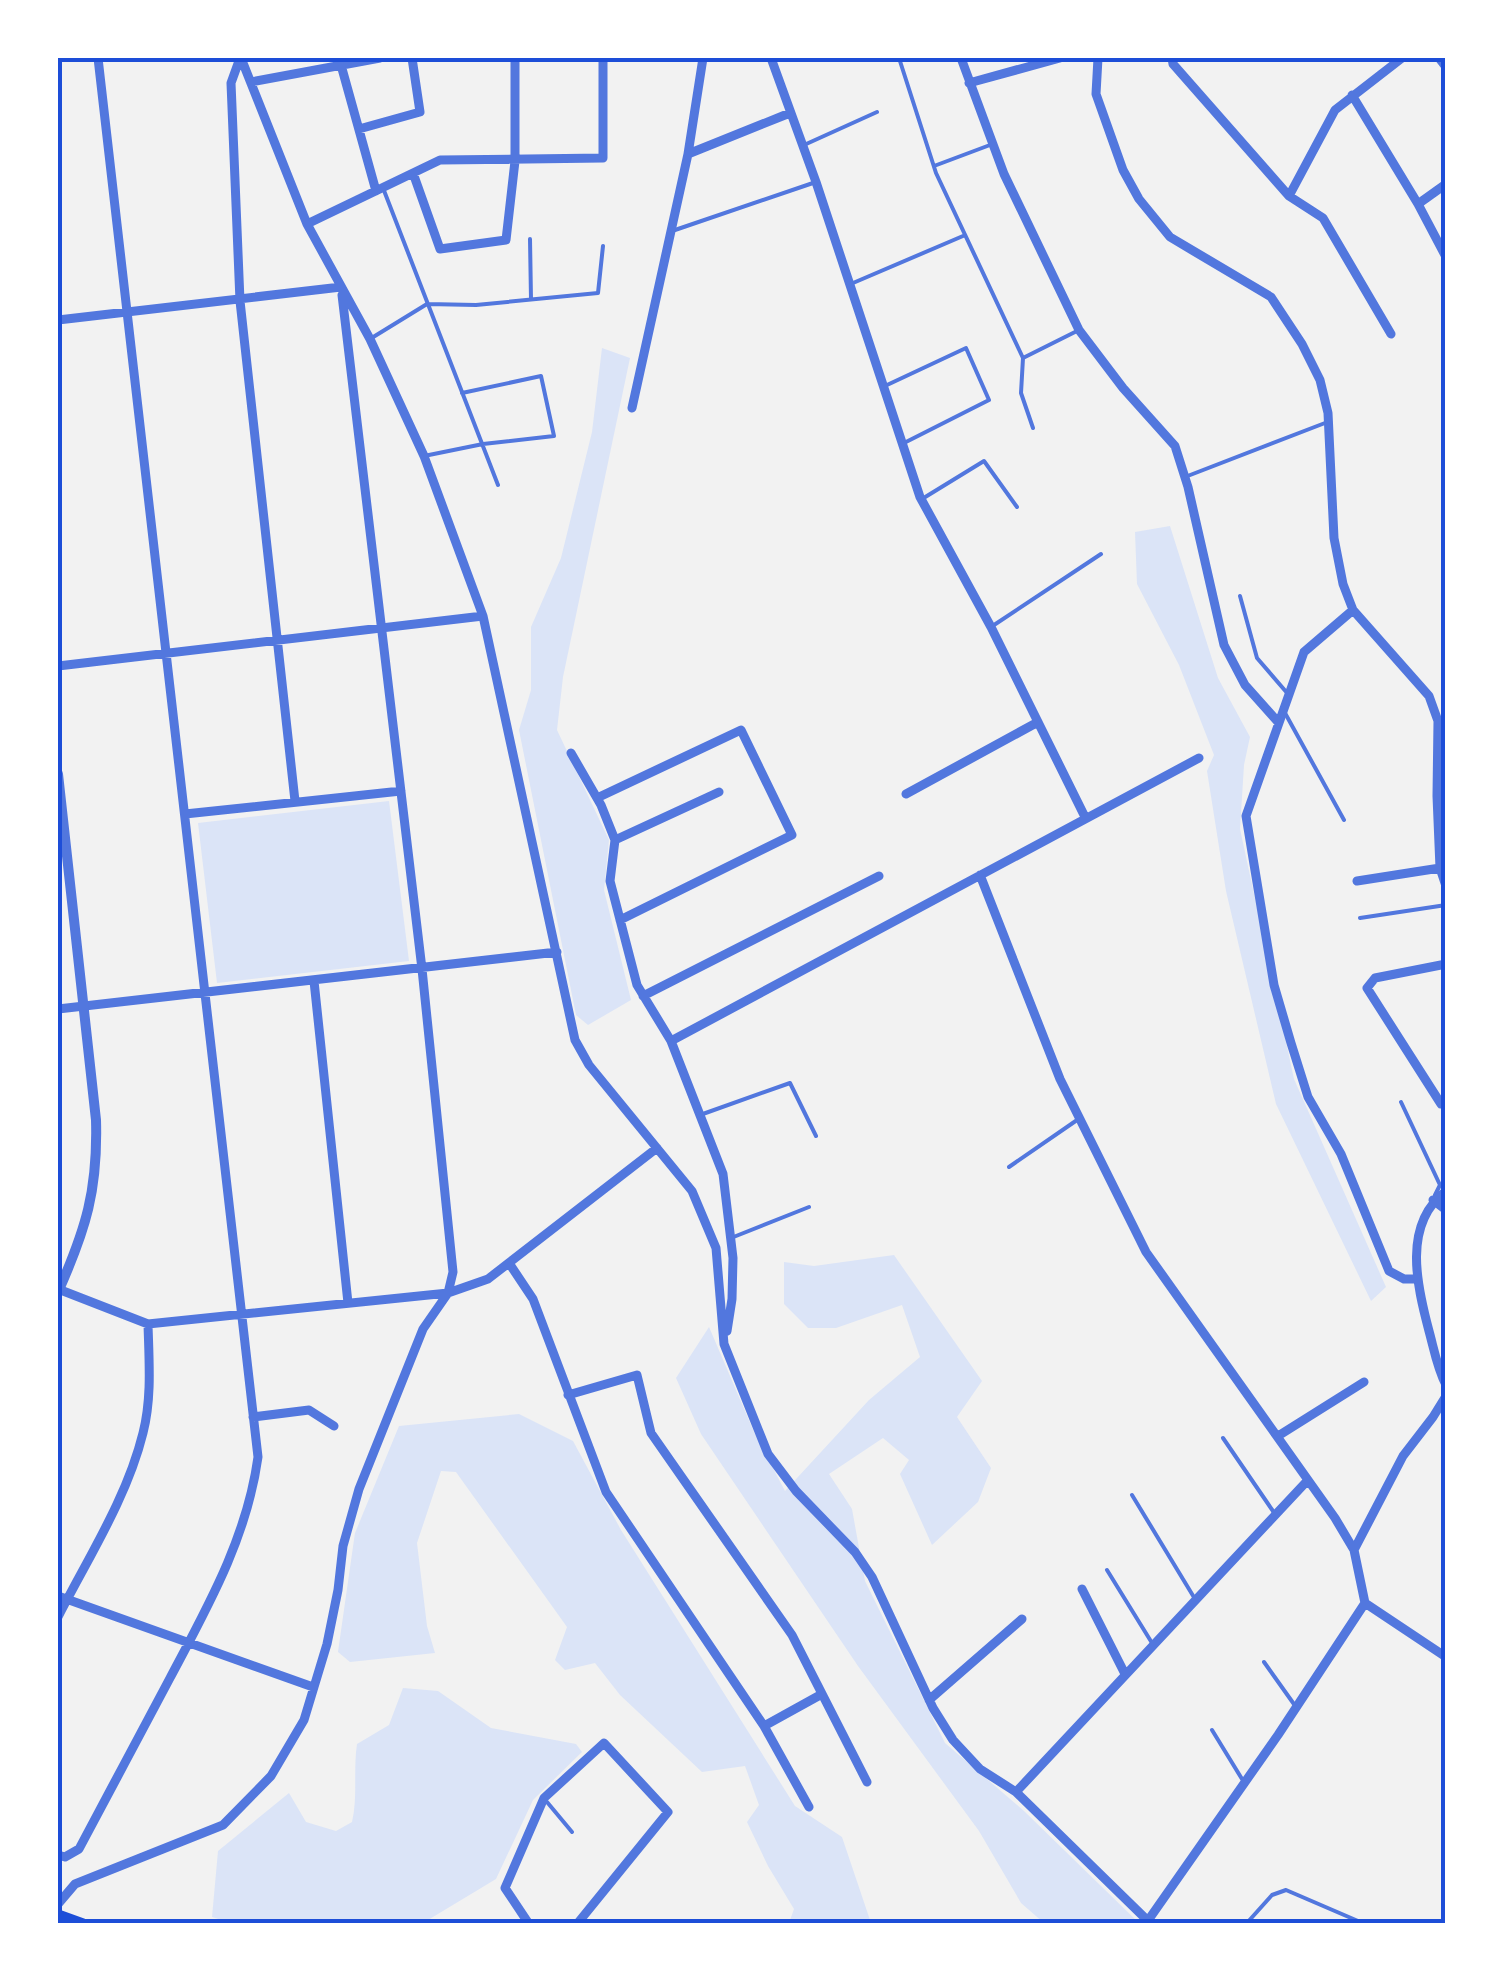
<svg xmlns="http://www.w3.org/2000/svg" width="1503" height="1981" viewBox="0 0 1503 1981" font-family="Montserrat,sans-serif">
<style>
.green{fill:#dbe4f7}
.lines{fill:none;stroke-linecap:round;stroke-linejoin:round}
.service{stroke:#5277de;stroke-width:4}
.minor{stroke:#5277de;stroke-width:9}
.tertiary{stroke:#5277de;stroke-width:10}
.secondary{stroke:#1d4ed8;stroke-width:11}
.neatline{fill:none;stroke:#1d4ed8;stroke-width:4}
</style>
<rect width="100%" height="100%" fill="#f2f2f2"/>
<path class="green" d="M 602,348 L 630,358 L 563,677 L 557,730 L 609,840 L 604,890 L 631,1000 L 588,1025 L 576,1015 L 519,730 L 531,690 L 531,627 L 561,558 L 592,432 Z
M 1170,526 L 1218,678 L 1250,737 L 1244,765 L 1240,829 L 1294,1079 L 1386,1287 L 1371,1301 L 1276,1104 L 1226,891 L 1207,771 L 1214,755 L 1179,665 L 1137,584 L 1135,532 Z
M 389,801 L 409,961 L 217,983 L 198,823 Z
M 894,1255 L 982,1381 L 957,1417 L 991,1468 L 978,1502 L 932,1545 L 900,1474 L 909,1460 L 883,1438 L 829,1474 L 852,1509 L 865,1581 L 945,1743 L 1024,1811 L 1139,1923 L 1044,1923 L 1021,1903 L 979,1831 L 858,1666 L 701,1434 L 676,1378 L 709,1327 L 754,1432 L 785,1491 L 869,1400 L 920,1357 L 902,1305 L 836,1328 L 808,1328 L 784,1304 L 784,1262 L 814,1266 Z
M 519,1414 L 573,1441 L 621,1530 L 795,1806 L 842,1837 L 871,1923 L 789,1923 L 794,1909 L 768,1866 L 747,1822 L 759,1805 L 745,1766 L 702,1772 L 620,1695 L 595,1663 L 565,1670 L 555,1660 L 567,1627 L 456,1472 L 441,1471 L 417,1543 L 427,1626 L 435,1653 L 350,1662 L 338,1652 L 355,1533 L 399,1426 Z
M 403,1688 L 438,1691 L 491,1728 L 576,1744 L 582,1752 L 533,1800 L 496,1879 L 423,1923 L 234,1924 L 212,1917 L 218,1851 L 289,1793 L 306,1822 L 336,1831 L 352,1822 C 358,1796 353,1771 357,1744 L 389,1725 Z"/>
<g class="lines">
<path class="service" d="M 899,58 L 936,173 L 1023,358 L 1021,393 L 1033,428
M 804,145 L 877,112
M 934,166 L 990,145
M 383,188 L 498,485
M 675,230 L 813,183
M 530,239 L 531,299
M 853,283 L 963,236
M 370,339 L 427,304 L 476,305 L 598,293 L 603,246
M 1023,358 L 1077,331
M 887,385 L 966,348 L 989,400 L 902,444
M 424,456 L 483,444 L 554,436 L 541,376 L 462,393
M 1185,477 L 1325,423
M 922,499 L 984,461 L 1017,507
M 1240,596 L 1257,658 L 1288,694
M 991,627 L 1101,554
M 1285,713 L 1344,820
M 1360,918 L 1446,905
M 1401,1102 L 1440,1185 L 1435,1195
M 700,1115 L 790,1083 L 816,1136
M 1009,1167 L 1080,1118
M 731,1238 L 809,1207
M 1223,1438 L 1275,1514
M 1132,1495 L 1195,1599
M 1107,1570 L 1152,1643
M 1264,1662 L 1296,1707
M 1212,1730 L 1242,1779
M 547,1802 L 572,1832
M 1246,1924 L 1272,1895 L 1286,1890 L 1365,1924"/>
<path class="minor" d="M 240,58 L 231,83 L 240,301 L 295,801
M 241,58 L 307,224 L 370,339 L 424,456 L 483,616 L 575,1040 L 589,1065 L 692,1191 L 716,1248 L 724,1344 L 768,1454 L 796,1491 L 855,1552 L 872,1577 L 933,1708 L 953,1740 L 980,1769 L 1016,1792 L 1147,1920
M 771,58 L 816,182 L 920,497 L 991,627 L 1085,817
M 961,58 L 1004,174 L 1079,330 L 1123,388 L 1175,446 L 1188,487 L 1224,645 L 1245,685 L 1278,722
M 1098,58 L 1096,94 L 1123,170 L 1139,199 L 1170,237 L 1271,297 L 1302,344 L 1320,380 L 1328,413 L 1334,538 L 1343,584 L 1353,610 L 1429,696 L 1438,721 L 1437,796 L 1440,868 L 1446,886
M 1172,58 L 1173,64 L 1289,196 L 1323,218 L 1391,334
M 1439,58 L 1446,67
M 341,65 L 376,191
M 251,82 L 380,58
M 969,83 L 1060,58
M 1352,95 L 1418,204 L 1446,257
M 359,129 L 420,112 L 412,58
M 688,154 L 790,113
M 413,173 L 440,249 L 506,240 L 515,161 L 515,58
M 1289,196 L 1335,110 L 1402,58
M 1418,204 L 1446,184
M 307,224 L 440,160 L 603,158 L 603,58
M 58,320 L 341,287
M 632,408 L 688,154 L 703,58
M 1353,610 L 1304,652 L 1246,816 L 1274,985 L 1291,1043 L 1308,1097 L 1341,1154 L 1389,1271 L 1404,1279 L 1417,1279
M 58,666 L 483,616
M 571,753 L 601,805 L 615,840 L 610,881 L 637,985 L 671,1041 L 723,1174 L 733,1258 L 732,1299 L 727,1331
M 906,794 L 1038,722
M 597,798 L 741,730 L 792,835 L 620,920
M 185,814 L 401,791
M 615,840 L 719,792
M 980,875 L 1060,1079 L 1146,1252 L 1335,1518 L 1354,1550 L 1365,1603 L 1446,1657
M 1357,881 L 1440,868
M 1446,964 L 1375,978 L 1367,988 L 1441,1104 L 1446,1102
M 314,981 L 348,1303
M 643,996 L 879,876
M 58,1009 L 557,952
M 671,1041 L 1199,758
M 1446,1191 C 1402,1224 1417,1286 1429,1331 C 1434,1349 1437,1368 1446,1385
M 1433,1200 L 1446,1210
M 509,1263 L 533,1299 L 606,1492 L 764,1726 L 809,1807
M 58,1289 L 148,1324 L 448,1293 L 488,1279 L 657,1148
M 568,1395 L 637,1375 L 651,1433 L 792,1635 L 867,1782
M 253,1417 L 309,1410 L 334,1426
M 1278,1436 L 1364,1382
M 1354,1550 L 1403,1456 L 1433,1417 L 1446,1396
M 1082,1589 L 1125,1674
M 58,1596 L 313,1687
M 58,1617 C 88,1558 127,1498 143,1433 C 152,1398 149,1361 148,1324
M 929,1700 L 1022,1619
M 764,1726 L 822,1694
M 1016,1792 L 1308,1480
M 58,1855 L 65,1857 L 79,1849 C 109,1792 140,1735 170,1678 C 207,1608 247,1538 258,1457 L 98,58
M 58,1904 L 75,1884 L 223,1825 L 271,1776 L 304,1720 L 327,1644 L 338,1590 L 343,1546 L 359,1489 L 423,1329 L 448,1293 L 453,1272 L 422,969 L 342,295
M 1147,1922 L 1278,1735 L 1365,1603
M 529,1924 L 505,1888 L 544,1798 L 604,1743 L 668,1812 L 577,1924"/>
<path class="tertiary" d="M 58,774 L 96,1120 C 98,1190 86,1229 58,1292"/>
<path class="secondary" d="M 58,1915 L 83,1924"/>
</g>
<rect width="1503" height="1981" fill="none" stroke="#ffffff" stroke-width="120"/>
<rect x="60" y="60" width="1383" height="1861" class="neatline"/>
</svg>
